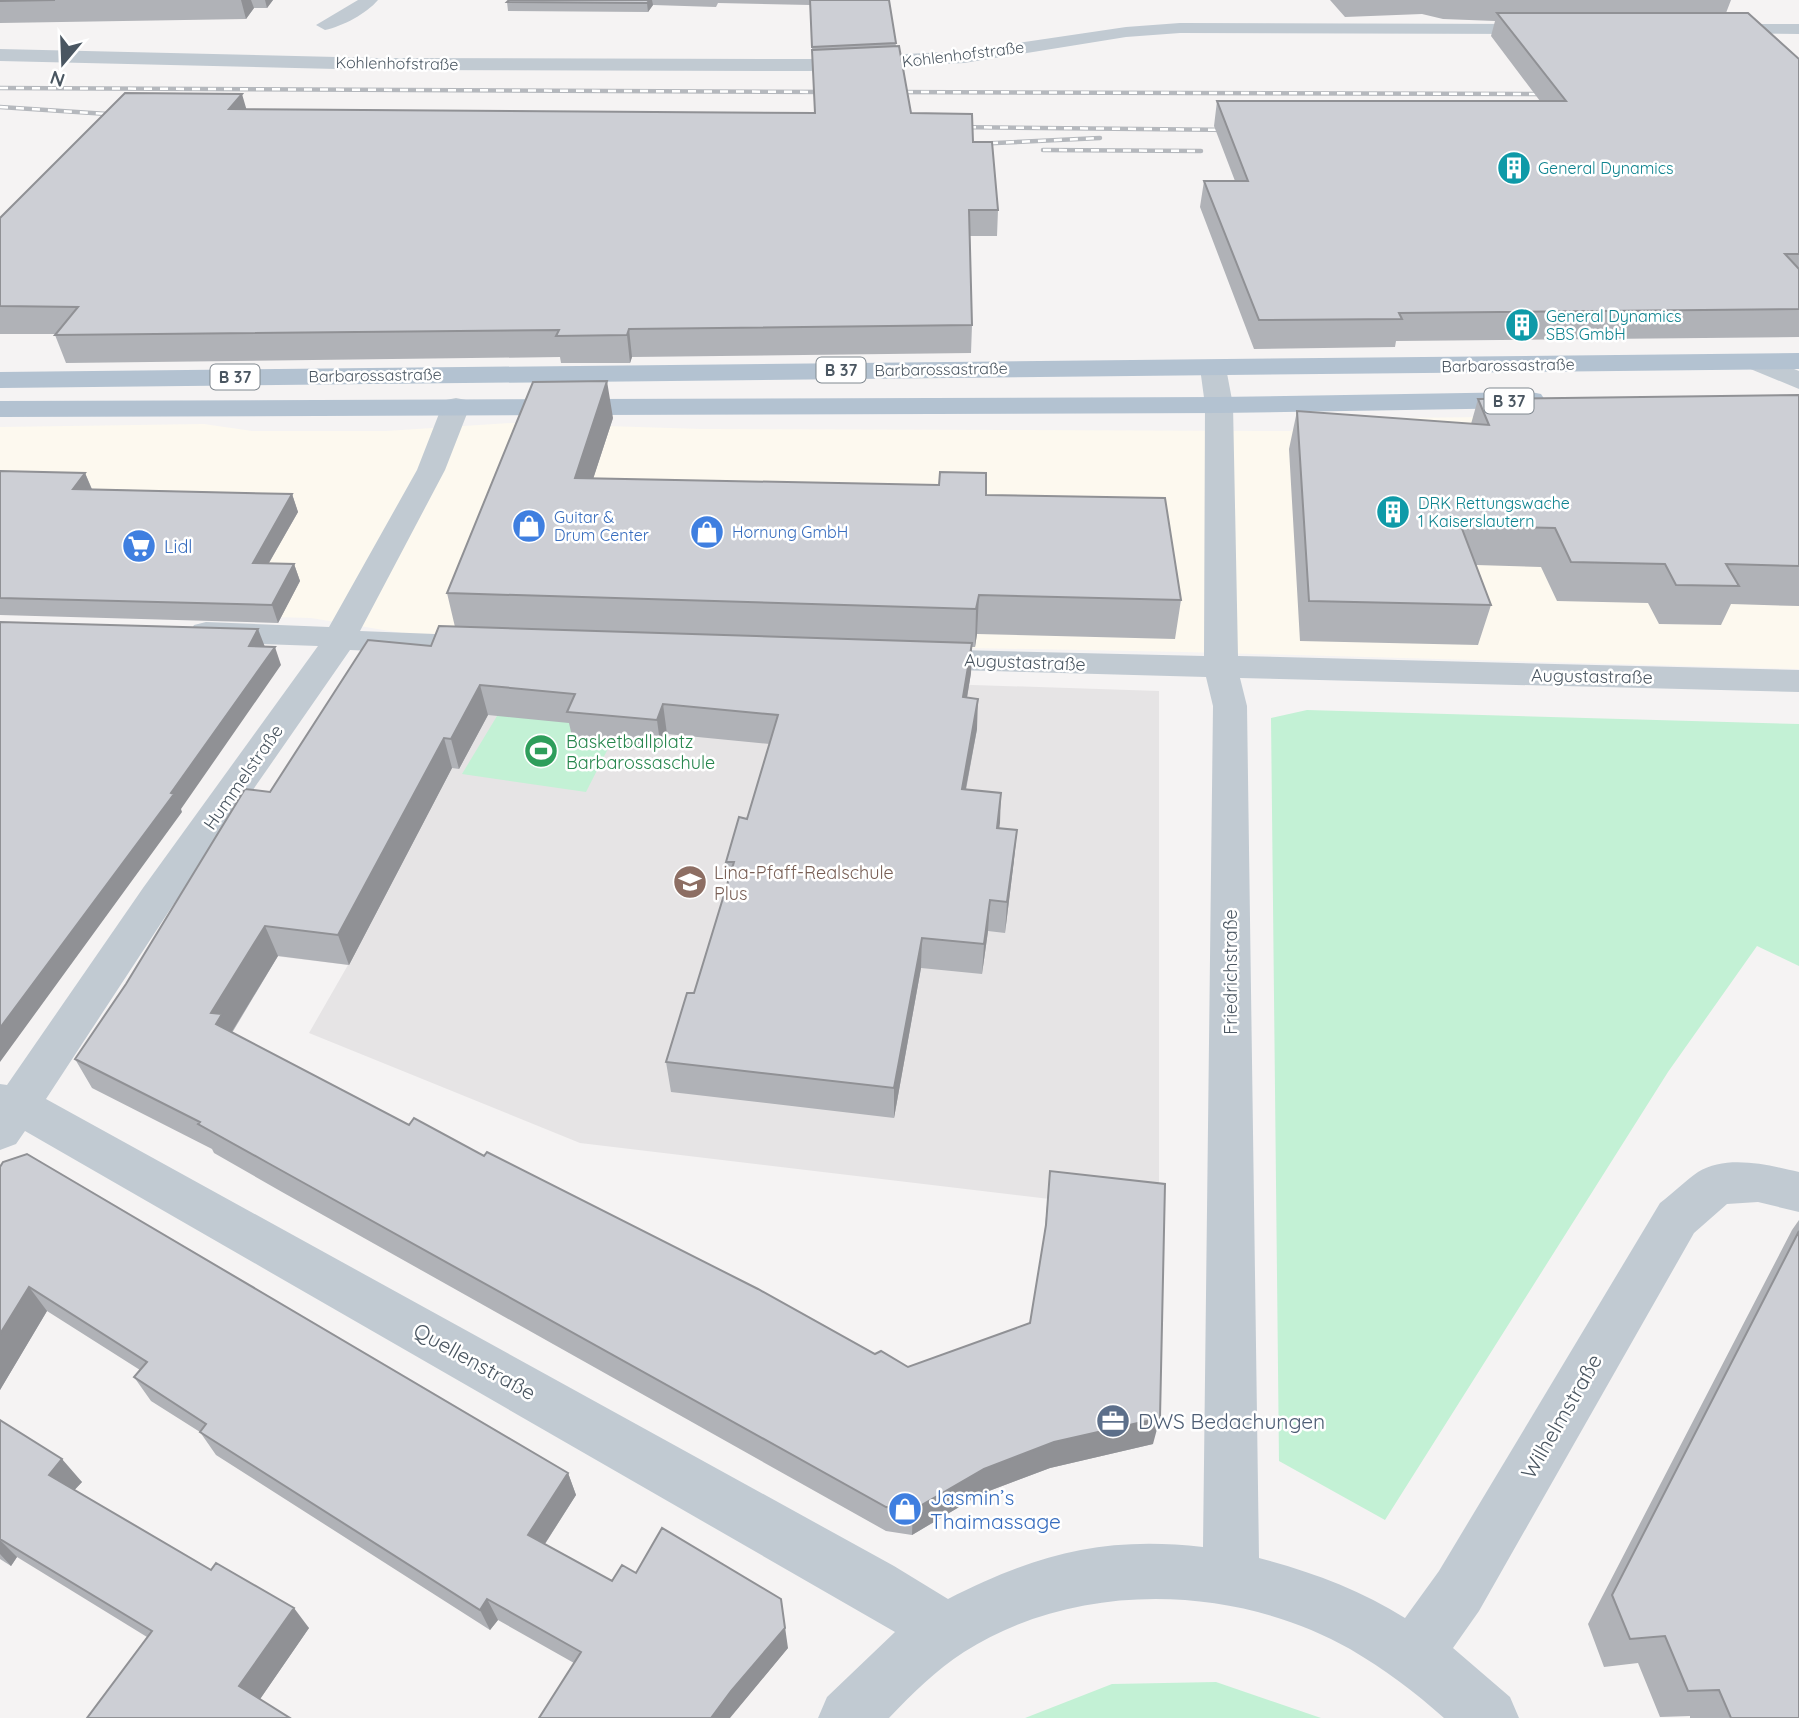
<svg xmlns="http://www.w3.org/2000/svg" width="1799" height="1718" viewBox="0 0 1799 1718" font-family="Quicksand,sans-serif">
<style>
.commercial{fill:#fdf9ef}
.education{fill:#e6e4e5}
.green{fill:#c3f1d5}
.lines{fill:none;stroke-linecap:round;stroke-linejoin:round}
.minor{fill:#c1cad2;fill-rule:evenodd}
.major{fill:#b3c2d1;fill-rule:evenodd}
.rail-casing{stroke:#b5b8bd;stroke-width:4.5}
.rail{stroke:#fff;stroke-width:2.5;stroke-dasharray:8;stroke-linecap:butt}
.wall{fill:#b0b2b7}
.shaded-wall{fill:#909195}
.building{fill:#cdcfd5;stroke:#909195;stroke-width:2}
.labels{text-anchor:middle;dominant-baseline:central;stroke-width:5;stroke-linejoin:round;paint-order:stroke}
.far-street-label{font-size:16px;fill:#4a5661;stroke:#fff}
.far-culture-label{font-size:16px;fill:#0d838f;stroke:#fff;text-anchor:start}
.shield{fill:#fff;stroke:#808990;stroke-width:2}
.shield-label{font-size:16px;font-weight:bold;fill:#4a5661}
.far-shop-label{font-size:16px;fill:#366cbe;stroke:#fff;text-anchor:start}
.shop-label{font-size:18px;fill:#366cbe;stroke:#fff;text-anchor:start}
.street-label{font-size:18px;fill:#4a5661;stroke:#fff}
.leisure-label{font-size:18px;fill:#27864d;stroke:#fff;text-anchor:start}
.education-label{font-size:18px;fill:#785e54;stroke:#fff;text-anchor:start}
.near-street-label{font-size:21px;fill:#4a5661;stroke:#fff}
.near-service-label{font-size:21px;fill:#4e5e75;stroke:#fff;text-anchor:start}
.near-shop-label{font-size:21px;fill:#366cbe;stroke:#fff;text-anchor:start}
</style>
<rect width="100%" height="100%" fill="#f5f3f3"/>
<path class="commercial" d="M 1799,413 L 1799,669 L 1185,652 L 432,638 L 311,618 L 0,610 L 0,427 L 204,424 L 252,431 L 386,431 L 511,423 L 701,429 L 1290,431 L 1318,419 Z"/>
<path class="education" d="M 363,665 L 1159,691 L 1159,1212 L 580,1143 L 309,1033 L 348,965 L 183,945 Z"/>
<path class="green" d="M 1307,710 L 1799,724 L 1799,966 L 1757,946 L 1668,1072 L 1385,1520 L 1279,1461 L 1271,718 Z
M 500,711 L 619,727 L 586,792 L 462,774 Z
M 1216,1682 L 1321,1718 L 1025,1718 L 1112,1684 Z"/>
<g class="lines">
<path class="minor" d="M 358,0 L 378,0 C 366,14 343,26 325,30 L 316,25 Z
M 1180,23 L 1546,24 L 1555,29 L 1546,34 L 1180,33 L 1126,37 L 964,63 L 810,71 L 378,70 L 0,61 L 0,49 L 378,58 L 810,59 L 964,51 L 1126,27 Z
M 1715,24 L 1799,24 L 1799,34 L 1709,33 L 1706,29 L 1709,25 Z
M 1757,354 L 1799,371 L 1799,389 L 1748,368 L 1744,362 L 1748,356 Z
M 1213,360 L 1222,362 L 1226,368 L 1233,405 L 1238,656 L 1799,670 L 1799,692 L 1240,678 L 1247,706 L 1259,1558 C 1309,1571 1361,1590 1405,1618 L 1439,1571 L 1660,1203 C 1673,1193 1685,1181 1698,1172 C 1727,1154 1769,1165 1799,1172 L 1799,1212 L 1758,1202 L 1727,1204 L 1694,1233 L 1479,1611 L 1453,1648 L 1510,1697 L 1519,1718 L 1444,1718 C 1415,1692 1384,1669 1350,1649 C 1235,1584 1077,1580 964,1652 C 936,1670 912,1694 889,1718 L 818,1718 L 827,1697 L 895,1632 L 25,1131 L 16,1144 L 0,1150 L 0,1084 L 7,1085 L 143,888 L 318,646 L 206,642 L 194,639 L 190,632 L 194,625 L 206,622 L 329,627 L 417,470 L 442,406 L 446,400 L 456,398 L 466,400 L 470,406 L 445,470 L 360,631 L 485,636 L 497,639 L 502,646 L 497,653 L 485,656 L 350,650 L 171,908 L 46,1099 L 894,1566 L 948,1599 C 1037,1554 1103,1536 1203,1547 L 1213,706 L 1206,677 L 919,669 L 907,666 L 902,659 L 907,652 L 919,649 L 1204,656 L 1205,405 L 1200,368 L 1204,362 Z"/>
<path class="major" d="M 1799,353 L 1799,369 L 0,388 L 0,372 Z
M 1531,392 L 1541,394 L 1545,400 L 1541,406 L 1531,408 L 1219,413 L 0,417 L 0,401 L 1219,397 Z"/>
<g class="rail-casing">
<path id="rail" d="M 0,88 L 833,92
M 889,92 L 1554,94
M 0,107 L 123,115
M 952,127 L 1236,130
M 974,144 L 1100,138
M 1043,150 L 1201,151"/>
</g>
<use href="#rail" class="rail"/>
</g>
<path class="wall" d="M 0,0 L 273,0 L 267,8 L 254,8 L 246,19 L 0,23 Z
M 509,0 L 889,0 L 896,46 L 911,113 L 973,142 L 998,210 L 997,236 L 970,236 L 972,325 L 971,353 L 632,357 L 630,363 L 561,363 L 560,357 L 66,363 L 55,335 L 56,334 L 0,334 L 0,218 L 247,109 L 815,113 L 810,5 L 718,3 L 716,7 L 653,5 L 648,12 L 508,11 L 507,2 Z
M 1330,0 L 1731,0 L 1726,13 L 1799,59 L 1799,337 L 1396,341 L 1395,347 L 1254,349 L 1200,207 L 1204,181 L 1235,181 L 1214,126 L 1217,101 L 1540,101 L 1491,36 L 1495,21 L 1443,19 L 1422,14 L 1345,17 Z
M 1799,395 L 1799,606 L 1731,604 L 1721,625 L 1659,624 L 1648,603 L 1557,601 L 1541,567 L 1476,565 L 1491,605 L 1478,645 L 1300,641 L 1289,449 L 1297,411 L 1471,424 L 1478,399 Z
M 613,418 L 593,479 L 986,495 L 1181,600 L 1175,639 L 977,634 L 975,647 L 972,647 L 971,673 L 967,698 L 977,729 L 966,790 L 999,828 L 1014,860 L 1005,933 L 988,931 L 982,974 L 921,968 L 894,1118 L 671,1092 L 666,1062 L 694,993 L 728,883 L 726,862 L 747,819 L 770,744 L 667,734 L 661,750 L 573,741 L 569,723 L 488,715 L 459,769 L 452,768 L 349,965 L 278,956 L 232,1033 L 409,1125 L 484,1156 L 875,1354 L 908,1367 L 1030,1323 L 1044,1239 L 1050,1171 L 1153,1444 L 1050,1468 L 981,1494 L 912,1535 L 886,1531 L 282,1192 L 214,1153 L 212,1149 L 92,1088 L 75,1059 L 270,792 L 431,646 L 455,627 L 447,593 Z
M 0,471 L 85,473 L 92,489 L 292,494 L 298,512 L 269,563 L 294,564 L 300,581 L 278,623 L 0,615 Z
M 0,1167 L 568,1473 L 576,1495 L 545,1544 L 612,1581 L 636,1573 L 788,1648 L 736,1710 L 574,1663 L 498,1620 L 490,1630 L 216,1455 L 200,1432 L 151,1401 L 134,1377 L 140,1370 L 47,1311 L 0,1390 Z
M 1799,1220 L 1799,1718 L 1690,1718 L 1690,1716 L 1660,1717 L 1638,1663 L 1604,1667 L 1588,1624 L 1792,1230 Z
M 0,1420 L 82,1482 L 74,1490 L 309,1628 L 260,1699 L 147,1637 L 17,1557 L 11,1566 L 0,1559 Z"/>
<path class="shaded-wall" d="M 241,0 L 251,0 L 254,8 L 246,19 Z
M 265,0 L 273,0 L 267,8 Z
M 650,0 L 652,0 L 653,5 L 648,12 L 647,3 Z
M 242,94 L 249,118 L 229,109 Z
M 629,329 L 632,357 L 630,363 L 627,335 Z
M 607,381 L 613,418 L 581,516 L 575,478 Z
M 85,473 L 92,490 L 73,489 Z
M 292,494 L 298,512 L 259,580 L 253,563 Z
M 294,564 L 300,581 L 278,623 L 272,605 Z
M 979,595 L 977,634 L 975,647 L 976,609 Z
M 258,629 L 265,647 L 249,646 Z
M 972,643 L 971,673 L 962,727 L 963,697 Z
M 275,647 L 281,665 L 181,809 L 182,812 L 0,1062 L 0,1028 L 171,793 Z
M 480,685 L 488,715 L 459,769 L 451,739 Z
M 978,699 L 977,729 L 960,819 L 962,789 Z
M 663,704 L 667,734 L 661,750 L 657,720 Z
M 444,738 L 452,768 L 349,965 L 338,935 Z
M 1001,793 L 1000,823 L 995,858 L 997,828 Z
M 1017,830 L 1014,860 L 1005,933 L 1007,902 Z
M 990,900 L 988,931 L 982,974 L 984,944 Z
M 265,926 L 278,956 L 231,1033 L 230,1054 L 211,1013 Z
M 922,938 L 921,968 L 894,1118 L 894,1088 Z
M 29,1287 L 47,1311 L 0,1390 L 0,1334 Z
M 1160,1418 L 1153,1444 L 1050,1468 L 981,1494 L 912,1535 L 913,1510 L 984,1469 L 1054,1442 Z
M 62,1459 L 82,1482 L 68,1497 L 49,1475 Z
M 568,1473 L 576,1495 L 537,1556 L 528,1535 Z
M 0,1540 L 17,1557 L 11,1566 L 0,1554 Z
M 487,1599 L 498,1620 L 490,1630 L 480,1610 Z
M 781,1599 L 788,1648 L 730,1718 L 711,1718 Z
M 294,1608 L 309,1628 L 256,1705 L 239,1686 Z"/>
<path class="building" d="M 0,0 L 55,0 L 0,1 Z
M 509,0 L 650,0 L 647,3 L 507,2 Z
M 810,0 L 889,0 L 896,43 L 812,47 Z
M 1497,13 L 1748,13 L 1799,59 L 1799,254 L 1785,254 L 1799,269 L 1799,309 L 1399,313 L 1402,319 L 1259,320 L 1204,181 L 1248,181 L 1217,101 L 1566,101 Z
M 899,46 L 911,113 L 972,114 L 973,142 L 992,142 L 998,210 L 969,210 L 972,325 L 629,329 L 627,335 L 556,336 L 559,330 L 55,335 L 78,307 L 0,306 L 0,218 L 125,93 L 242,94 L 229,109 L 815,113 L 812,50 Z
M 607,381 L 575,478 L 939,485 L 940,472 L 986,473 L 986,495 L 1165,498 L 1181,600 L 979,595 L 976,609 L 447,593 L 533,382 Z
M 1799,395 L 1799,566 L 1726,564 L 1739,586 L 1676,585 L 1665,564 L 1571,562 L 1555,528 L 1461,526 L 1491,605 L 1309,601 L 1297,411 L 1489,425 L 1478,399 Z
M 0,471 L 85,473 L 73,489 L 292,494 L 253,563 L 294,564 L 272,605 L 0,598 Z
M 0,622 L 258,629 L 249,646 L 275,647 L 171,793 L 174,794 L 0,1028 Z
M 439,626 L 972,643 L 963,697 L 978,699 L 962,789 L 1001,793 L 997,828 L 1017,830 L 1007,902 L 990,900 L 984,944 L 922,938 L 894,1088 L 666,1062 L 687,993 L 694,993 L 734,862 L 726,862 L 739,817 L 747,819 L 778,715 L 663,704 L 657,720 L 567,712 L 575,694 L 480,685 L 451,739 L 444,738 L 338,935 L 265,926 L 211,1013 L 222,1014 L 216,1024 L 409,1125 L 414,1118 L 484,1156 L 487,1152 L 758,1289 L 875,1354 L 881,1351 L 908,1367 L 1030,1323 L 1046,1225 L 1050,1171 L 1165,1184 L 1160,1418 L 1054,1442 L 984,1469 L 913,1510 L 886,1507 L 268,1163 L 198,1124 L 200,1122 L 75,1059 L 126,984 L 245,789 L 270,792 L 368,640 L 431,646 Z
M 27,1154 L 568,1473 L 528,1535 L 612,1581 L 622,1565 L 636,1573 L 662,1528 L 781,1599 L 785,1628 L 731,1691 L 711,1718 L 539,1718 L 581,1652 L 487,1599 L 480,1610 L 200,1432 L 206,1424 L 134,1377 L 147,1362 L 29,1287 L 0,1334 L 0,1167 L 3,1162 Z
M 1799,1231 L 1799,1718 L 1731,1718 L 1719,1690 L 1688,1691 L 1665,1636 L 1630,1639 L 1612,1595 Z
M 0,1420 L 62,1459 L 49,1475 L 211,1570 L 216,1563 L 294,1608 L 239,1686 L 290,1718 L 87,1718 L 152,1631 L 0,1539 Z"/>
<defs>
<g id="building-disc" transform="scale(1.75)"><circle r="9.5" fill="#0f9aa8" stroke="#fff"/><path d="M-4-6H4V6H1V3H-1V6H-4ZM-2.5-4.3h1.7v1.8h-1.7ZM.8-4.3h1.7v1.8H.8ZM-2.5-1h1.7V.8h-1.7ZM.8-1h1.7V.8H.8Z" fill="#fff"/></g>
<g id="shop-disc" transform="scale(1.75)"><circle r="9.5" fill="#3f7fe0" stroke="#fff"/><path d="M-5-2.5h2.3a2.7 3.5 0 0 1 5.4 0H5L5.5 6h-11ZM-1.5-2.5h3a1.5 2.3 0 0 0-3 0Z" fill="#fff"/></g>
<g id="supermarket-disc" transform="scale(1.75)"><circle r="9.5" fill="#3f7fe0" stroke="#fff"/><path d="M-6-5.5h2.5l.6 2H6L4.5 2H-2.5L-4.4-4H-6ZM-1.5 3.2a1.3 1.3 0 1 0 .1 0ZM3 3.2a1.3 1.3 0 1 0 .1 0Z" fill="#fff"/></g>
<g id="stadium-disc" transform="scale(1.75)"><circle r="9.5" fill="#2e9e5b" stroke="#fff"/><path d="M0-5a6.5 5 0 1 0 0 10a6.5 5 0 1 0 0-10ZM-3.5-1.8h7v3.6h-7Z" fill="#fff"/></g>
<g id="school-disc" transform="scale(1.75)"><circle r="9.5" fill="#8d6e63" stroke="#fff"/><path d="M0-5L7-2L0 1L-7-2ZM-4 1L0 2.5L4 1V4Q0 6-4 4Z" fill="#fff"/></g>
<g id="office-disc" transform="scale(1.75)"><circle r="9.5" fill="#5c6f8a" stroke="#fff"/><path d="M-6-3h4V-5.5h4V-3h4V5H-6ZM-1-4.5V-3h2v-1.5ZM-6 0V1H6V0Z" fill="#fff"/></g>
</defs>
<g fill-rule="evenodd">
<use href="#building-disc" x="1514" y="168"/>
<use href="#building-disc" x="1522" y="325"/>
<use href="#building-disc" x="1393" y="512"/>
<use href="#shop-disc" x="529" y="526"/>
<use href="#shop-disc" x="707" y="532"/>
<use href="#supermarket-disc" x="139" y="546"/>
<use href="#stadium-disc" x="541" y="751"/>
<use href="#school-disc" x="690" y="882"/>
<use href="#office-disc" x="1113" y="1421"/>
<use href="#shop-disc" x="905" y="1509"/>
</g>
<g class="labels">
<g class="far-street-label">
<text transform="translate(963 54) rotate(-7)">Kohlenhofstraße</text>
<text transform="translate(397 63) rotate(1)">Kohlenhofstraße</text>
<text transform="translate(1508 365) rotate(-1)">Barbarossastraße</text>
<text transform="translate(941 369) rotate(-1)">Barbarossastraße</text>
<text transform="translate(375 375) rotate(-1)">Barbarossastraße</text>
</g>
<g class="far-culture-label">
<text x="1538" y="168">General Dynamics</text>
<text x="1546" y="316">General Dynamics<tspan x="1546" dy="18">SBS GmbH</tspan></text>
<text x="1418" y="503">DRK Rettungswache<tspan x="1418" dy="18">1 Kaiserslautern</tspan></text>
</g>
<g class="shield">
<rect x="816.5" y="357.5" width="49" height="25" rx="5"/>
<rect x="210.5" y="364.5" width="49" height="25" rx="5"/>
<rect x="1484.5" y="388.5" width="49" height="25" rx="5"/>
</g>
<g class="shield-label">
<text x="841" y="370">B 37</text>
<text x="235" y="377">B 37</text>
<text x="1509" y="401">B 37</text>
</g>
<g class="far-shop-label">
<text x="554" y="517">Guitar &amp;<tspan x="554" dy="18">Drum Center</tspan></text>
<text x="732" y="532">Hornung GmbH</text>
</g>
<g class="shop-label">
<text x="164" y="546">Lidl</text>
</g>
<g class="street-label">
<text transform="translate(1025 662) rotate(2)">Augustastraße</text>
<text transform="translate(1592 676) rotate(1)">Augustastraße</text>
<text transform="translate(243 777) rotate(-55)">Hummelstraße</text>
<text transform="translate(1230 972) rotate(-90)">Friedrichstraße</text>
</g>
<g class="leisure-label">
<text x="566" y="741">Basketballplatz<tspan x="566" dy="21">Barbarossaschule</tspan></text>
</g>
<g class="education-label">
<text x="714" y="872">Lina-Pfaff-Realschule<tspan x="714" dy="21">Plus</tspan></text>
</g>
<g class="near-street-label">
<text transform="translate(475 1361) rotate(29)">Quellenstraße</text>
<text transform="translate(1561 1416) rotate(-60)">Wilhelmstraße</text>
</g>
<g class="near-service-label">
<text x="1138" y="1421">DWS Bedachungen</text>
</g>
<g class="near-shop-label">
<text x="930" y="1497">Jasmin’s<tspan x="930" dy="24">Thaimassage</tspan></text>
</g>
</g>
<g transform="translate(63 63) rotate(199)" stroke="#ffffff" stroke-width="5" paint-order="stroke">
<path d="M0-5L12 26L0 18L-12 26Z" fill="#4a5661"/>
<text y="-10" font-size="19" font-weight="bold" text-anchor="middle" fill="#4a5661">N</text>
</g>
</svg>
